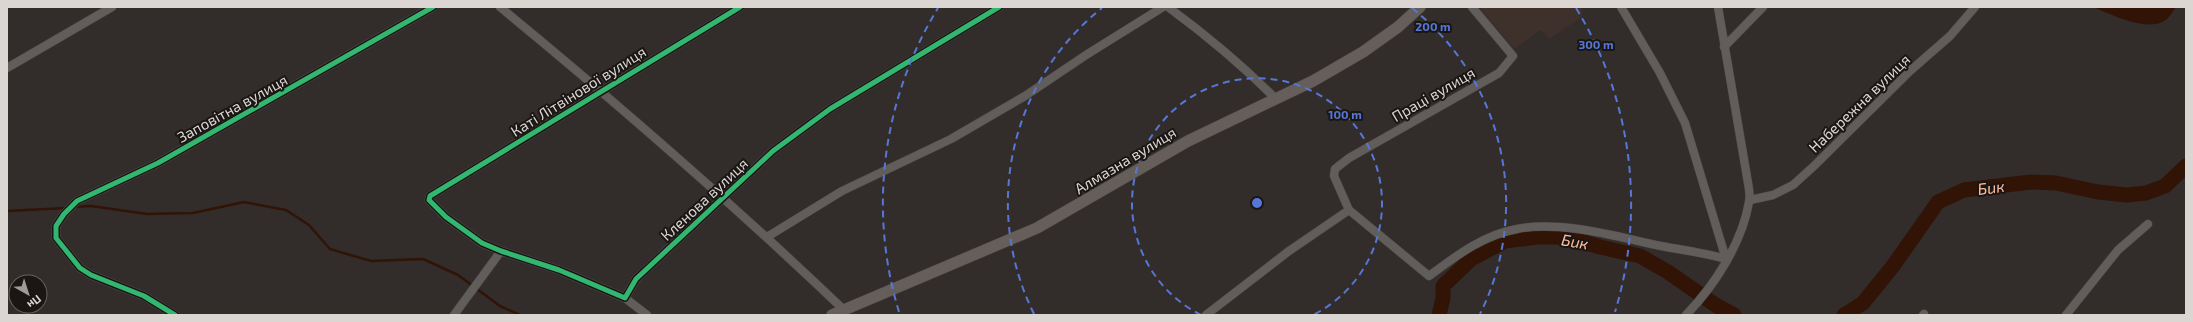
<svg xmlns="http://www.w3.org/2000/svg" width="2193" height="322" viewBox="0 0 2193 322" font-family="'Exo 2',sans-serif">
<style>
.built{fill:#3e302a}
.water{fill:#311406}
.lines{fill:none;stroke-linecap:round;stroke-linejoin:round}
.stream{stroke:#311406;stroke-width:2.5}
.river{stroke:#311406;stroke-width:15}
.minor-casing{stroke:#4c4847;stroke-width:9}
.secondary-casing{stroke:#4c4847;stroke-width:12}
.minor{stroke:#615d5b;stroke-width:8}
.secondary{stroke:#665e5a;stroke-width:11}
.cycleway-casing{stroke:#1a1614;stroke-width:8}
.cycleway{stroke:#33b770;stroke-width:5}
.ring{fill:none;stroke:#5677d6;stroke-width:2;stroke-dasharray:7 5}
.labels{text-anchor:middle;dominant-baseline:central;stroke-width:4;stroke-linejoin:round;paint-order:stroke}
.street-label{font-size:15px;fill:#dcd6d3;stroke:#1a1614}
.water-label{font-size:16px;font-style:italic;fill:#ffbd9d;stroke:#1a1614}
.centre{fill:#5677d6;stroke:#1a1614;stroke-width:2}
.ring-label{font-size:12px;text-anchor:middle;font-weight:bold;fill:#5677d6;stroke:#1a1614;stroke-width:4;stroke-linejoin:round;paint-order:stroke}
</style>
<rect width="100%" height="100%" fill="#322d2b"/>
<path class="built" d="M 1479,7 L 1583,7 L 1582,17 L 1549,39 L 1541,30 L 1514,49 Z"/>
<path class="water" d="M 2093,7 L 2176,7 C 2173,11 2170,16 2167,19 C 2150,34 2110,14 2093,7 Z"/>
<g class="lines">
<path class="stream" d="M 73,207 L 91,206 L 147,214 L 193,213 L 244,202 L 286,210 L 309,225 L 330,249 L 371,261 L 423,259 L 458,275 L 500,306 L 520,315
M 7,211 L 66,208"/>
<path class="river" d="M 1439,315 L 1443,298 L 1443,286 L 1471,259 L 1505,241 L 1537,237 L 1567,237 L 1600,247 L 1640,256 L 1668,272 L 1717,306 L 1734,315
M 1844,315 L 1863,303 L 1893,266 L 1938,202 L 1964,190 L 2031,182 L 2056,183 L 2098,192 L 2127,195 L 2146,193 L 2165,186 L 2186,166"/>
<g class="minor-casing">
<path id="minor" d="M 500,7 C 618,104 734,205 844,310
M 740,7 L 430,196 L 429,200 L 446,217 L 482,243 L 501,251 L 559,270 L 625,298 L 636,279 L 773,151 L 830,109 L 999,7
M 1168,7 C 1206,35 1241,64 1275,98
M 1621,7 L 1660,73 L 1685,123 L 1726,259
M 1724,47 L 1763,7
M 7,68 L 112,7
M 1750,200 L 1773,195 L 1793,185 L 1814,166 L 1910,71 L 1950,36 L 1975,7
M 1349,210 L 1429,276 C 1456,256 1483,235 1517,229 C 1561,220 1618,237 1661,246 C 1683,250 1705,253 1726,259
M 767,237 L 842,191 L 951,139 L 1025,96 L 1086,55 L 1163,7
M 625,298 L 647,315
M 175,315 L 144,296 L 91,275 L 80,268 L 56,238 L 56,226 L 64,214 L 77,201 L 158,163 L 433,7
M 454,315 L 501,251
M 1206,315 L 1289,251 L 1349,210 L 1334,176 L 1335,169 L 1349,158 L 1499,73 L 1513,56 L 1472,7
M 1686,315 C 1715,285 1742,243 1749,202 C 1751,194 1748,185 1747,177 L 1718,7
M 1923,315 L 1924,314
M 2066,315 L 2118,250 L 2148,224"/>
</g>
<g class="secondary-casing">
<path id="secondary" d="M 832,315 L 1037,228 L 1188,141 L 1313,81 L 1363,52 L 1398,27 L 1420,7"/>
</g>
<use href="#minor" class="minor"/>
<use href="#secondary" class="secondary"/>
<g class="cycleway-casing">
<path id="cycleway" d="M 740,7 L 430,196 L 429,200 L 446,217 L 482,243 L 501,251 L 559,270 L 625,298 L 636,279 L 773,151 L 830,109 L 999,7
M 175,315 L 144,296 L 91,275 L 80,268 L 56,238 L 56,226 L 64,214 L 77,201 L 158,163 L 433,7"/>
</g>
<use href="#cycleway" class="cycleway"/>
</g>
<g class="ring">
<path d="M1201 315A125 125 0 1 1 1313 315"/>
<path d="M1034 314A249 249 0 0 1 1102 8M1412 8A249 249 0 0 1 1480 314"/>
<path d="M899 312A374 374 0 0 1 938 8M1576 8A374 374 0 0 1 1615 312"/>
</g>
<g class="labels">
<g class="street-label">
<text transform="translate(578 91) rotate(-32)">Каті Літвінової вулиця</text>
<text transform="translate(1433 94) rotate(-30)">Праці вулиця</text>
<text transform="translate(1859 103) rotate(-44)">Набережна вулиця</text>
<text transform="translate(232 108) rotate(-29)">Заповітна вулиця</text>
<text transform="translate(1125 160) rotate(-31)">Алмазна вулиця</text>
<text transform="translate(704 199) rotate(-43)">Кленова вулиця</text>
</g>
<g class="water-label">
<text transform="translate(1991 187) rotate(-7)">Бик</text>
<text transform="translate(1575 241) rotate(10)">Бик</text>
</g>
</g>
<circle cx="1257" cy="203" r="6" class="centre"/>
<g class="ring-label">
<text x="1433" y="31">200 m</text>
<text x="1596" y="49">300 m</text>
<text x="1345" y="119">100 m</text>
</g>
<rect width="2193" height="322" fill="none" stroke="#dcd6d3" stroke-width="16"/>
<g transform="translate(28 294) rotate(141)"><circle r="19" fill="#1a1614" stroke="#686360"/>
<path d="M0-3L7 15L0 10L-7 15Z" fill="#a09b98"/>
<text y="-6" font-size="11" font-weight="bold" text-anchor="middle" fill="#dcd6d3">Пн</text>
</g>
</svg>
